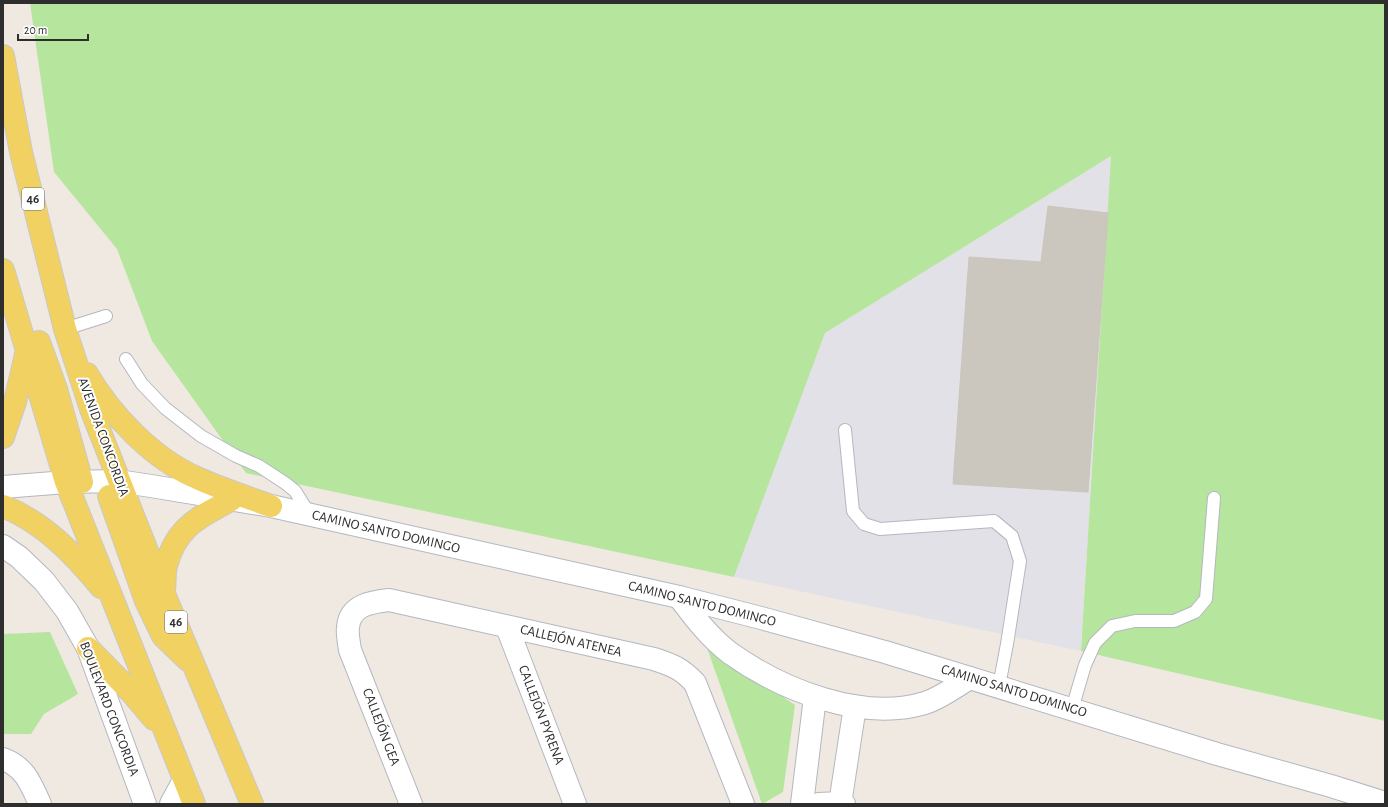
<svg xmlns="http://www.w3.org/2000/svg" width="1388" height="807" viewBox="0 0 1388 807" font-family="'Alegreya Sans',sans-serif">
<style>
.industrial{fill:#e3e1e8}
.green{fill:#b6e59e}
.building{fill:#cbc7bf;stroke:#cbc5ba}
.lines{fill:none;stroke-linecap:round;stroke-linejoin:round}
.service-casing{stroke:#b4b7c1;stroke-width:14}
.minor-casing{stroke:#b4b7c1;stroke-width:24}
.tertiary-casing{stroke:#b4b7c1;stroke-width:24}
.primary-casing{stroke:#c9c9c9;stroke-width:24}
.service{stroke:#fff;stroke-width:12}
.minor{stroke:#fff;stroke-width:22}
.tertiary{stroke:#fff;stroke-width:22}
.primary{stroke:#f2d163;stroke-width:22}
.labels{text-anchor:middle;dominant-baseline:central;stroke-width:4;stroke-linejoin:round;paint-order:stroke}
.shield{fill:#fff;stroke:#6d6d6d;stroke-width:1}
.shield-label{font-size:13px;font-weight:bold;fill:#2e2e2e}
.street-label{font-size:14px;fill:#2e2e2e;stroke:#fff}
</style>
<rect width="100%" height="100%" fill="#efe9e1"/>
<path class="industrial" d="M 1111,156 L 1081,651 L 734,577 L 825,333 Z"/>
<path class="green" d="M 30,3 L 1385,3 L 1385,721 L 1081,651 L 1111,156 L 825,333 L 734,577 L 246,473 L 152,341 L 117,249 L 54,172 Z
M 50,632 L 78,694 L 44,714 L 31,734 L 3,734 L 3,634 Z
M 706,645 L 795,705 L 783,792 L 762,804 Z"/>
<path class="building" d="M 1048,206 L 1108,213 L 1088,492 L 953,484 L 969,257 L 1041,262 Z"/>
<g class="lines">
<g class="service-casing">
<path id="service" d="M 65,329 L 106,316
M 126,359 L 142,384 L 165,408 L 201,436 L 236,456 L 259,466 L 285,483 L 295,491 L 310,515
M 845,430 L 853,511 L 864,524 L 880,529 L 994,521 L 1012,536 L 1020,561 L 1007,644 L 999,686
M 1072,709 L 1085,665 L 1095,643 L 1112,626 L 1135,621 L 1174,621 L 1195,612 L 1206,599 L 1214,498"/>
</g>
<g class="minor-casing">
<path id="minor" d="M 3,546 L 19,557 L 44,581 L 67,611 L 88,648 L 145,804
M 679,597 C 694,617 710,638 730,653 C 782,690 862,722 925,703 C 941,698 956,686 970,678
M 507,627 L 575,804
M 3,759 C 25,767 31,784 40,804
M 171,804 L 184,780
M 411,804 L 350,650 C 349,643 347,634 348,627 C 350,605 371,602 389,600 L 654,659 C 672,665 681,668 695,683 L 743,804
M 802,804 L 815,697
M 819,804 L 840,803 L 844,804
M 840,804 L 855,706"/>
</g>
<g class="tertiary-casing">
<path id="tertiary" d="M 3,487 L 66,482 L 118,481 L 151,486 L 271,506 L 679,597 L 761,618 L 885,652 L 1217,754 L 1331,786 L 1385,803"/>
</g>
<g class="primary-casing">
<path id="primary" d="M 3,56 L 21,152 L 65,329 L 91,409 L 164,594 L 252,804
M 3,270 L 66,482 L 194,804
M 39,342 L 56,389 L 82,482
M 87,374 C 111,415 153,459 197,478 C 221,489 246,497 271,506
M 3,437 L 15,402 L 27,350
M 109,496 L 146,601 L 163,636 L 188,660
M 3,506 C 44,523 73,553 101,587
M 164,591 C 165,583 164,574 166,566 C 176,527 199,517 231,500
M 88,648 L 131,692 L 154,719"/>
</g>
<use href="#service" class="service"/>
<use href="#minor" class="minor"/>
<use href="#tertiary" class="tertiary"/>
<use href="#primary" class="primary"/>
</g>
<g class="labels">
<g class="shield">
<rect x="22" y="188" width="22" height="22" rx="3"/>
<rect x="165" y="611" width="22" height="22" rx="3"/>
</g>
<g class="shield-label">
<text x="33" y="199">46</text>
<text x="176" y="622">46</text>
</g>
<g class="street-label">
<text transform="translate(103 437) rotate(70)">AVENIDA CONCORDIA</text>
<text transform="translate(386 532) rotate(13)">CAMINO SANTO DOMINGO</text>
<text transform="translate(702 604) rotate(14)">CAMINO SANTO DOMINGO</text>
<text transform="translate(571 641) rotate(13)">CALLEJÓN ATENEA</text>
<text transform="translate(1014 691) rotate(17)">CAMINO SANTO DOMINGO</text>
<text transform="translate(109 709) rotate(69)">BOULEVARD CONCORDIA</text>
<text transform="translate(541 715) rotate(69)">CALLEJÓN PYRENA</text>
<text transform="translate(381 727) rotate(69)">CALLEJÓN GEA</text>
</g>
</g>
<rect width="1388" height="807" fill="none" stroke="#2e2e2e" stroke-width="8"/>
<path d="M18 34v6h70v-6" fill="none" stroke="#2e2e2e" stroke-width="2"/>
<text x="24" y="34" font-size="12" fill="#2e2e2e" stroke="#ffffff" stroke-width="3" paint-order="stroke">20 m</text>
</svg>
